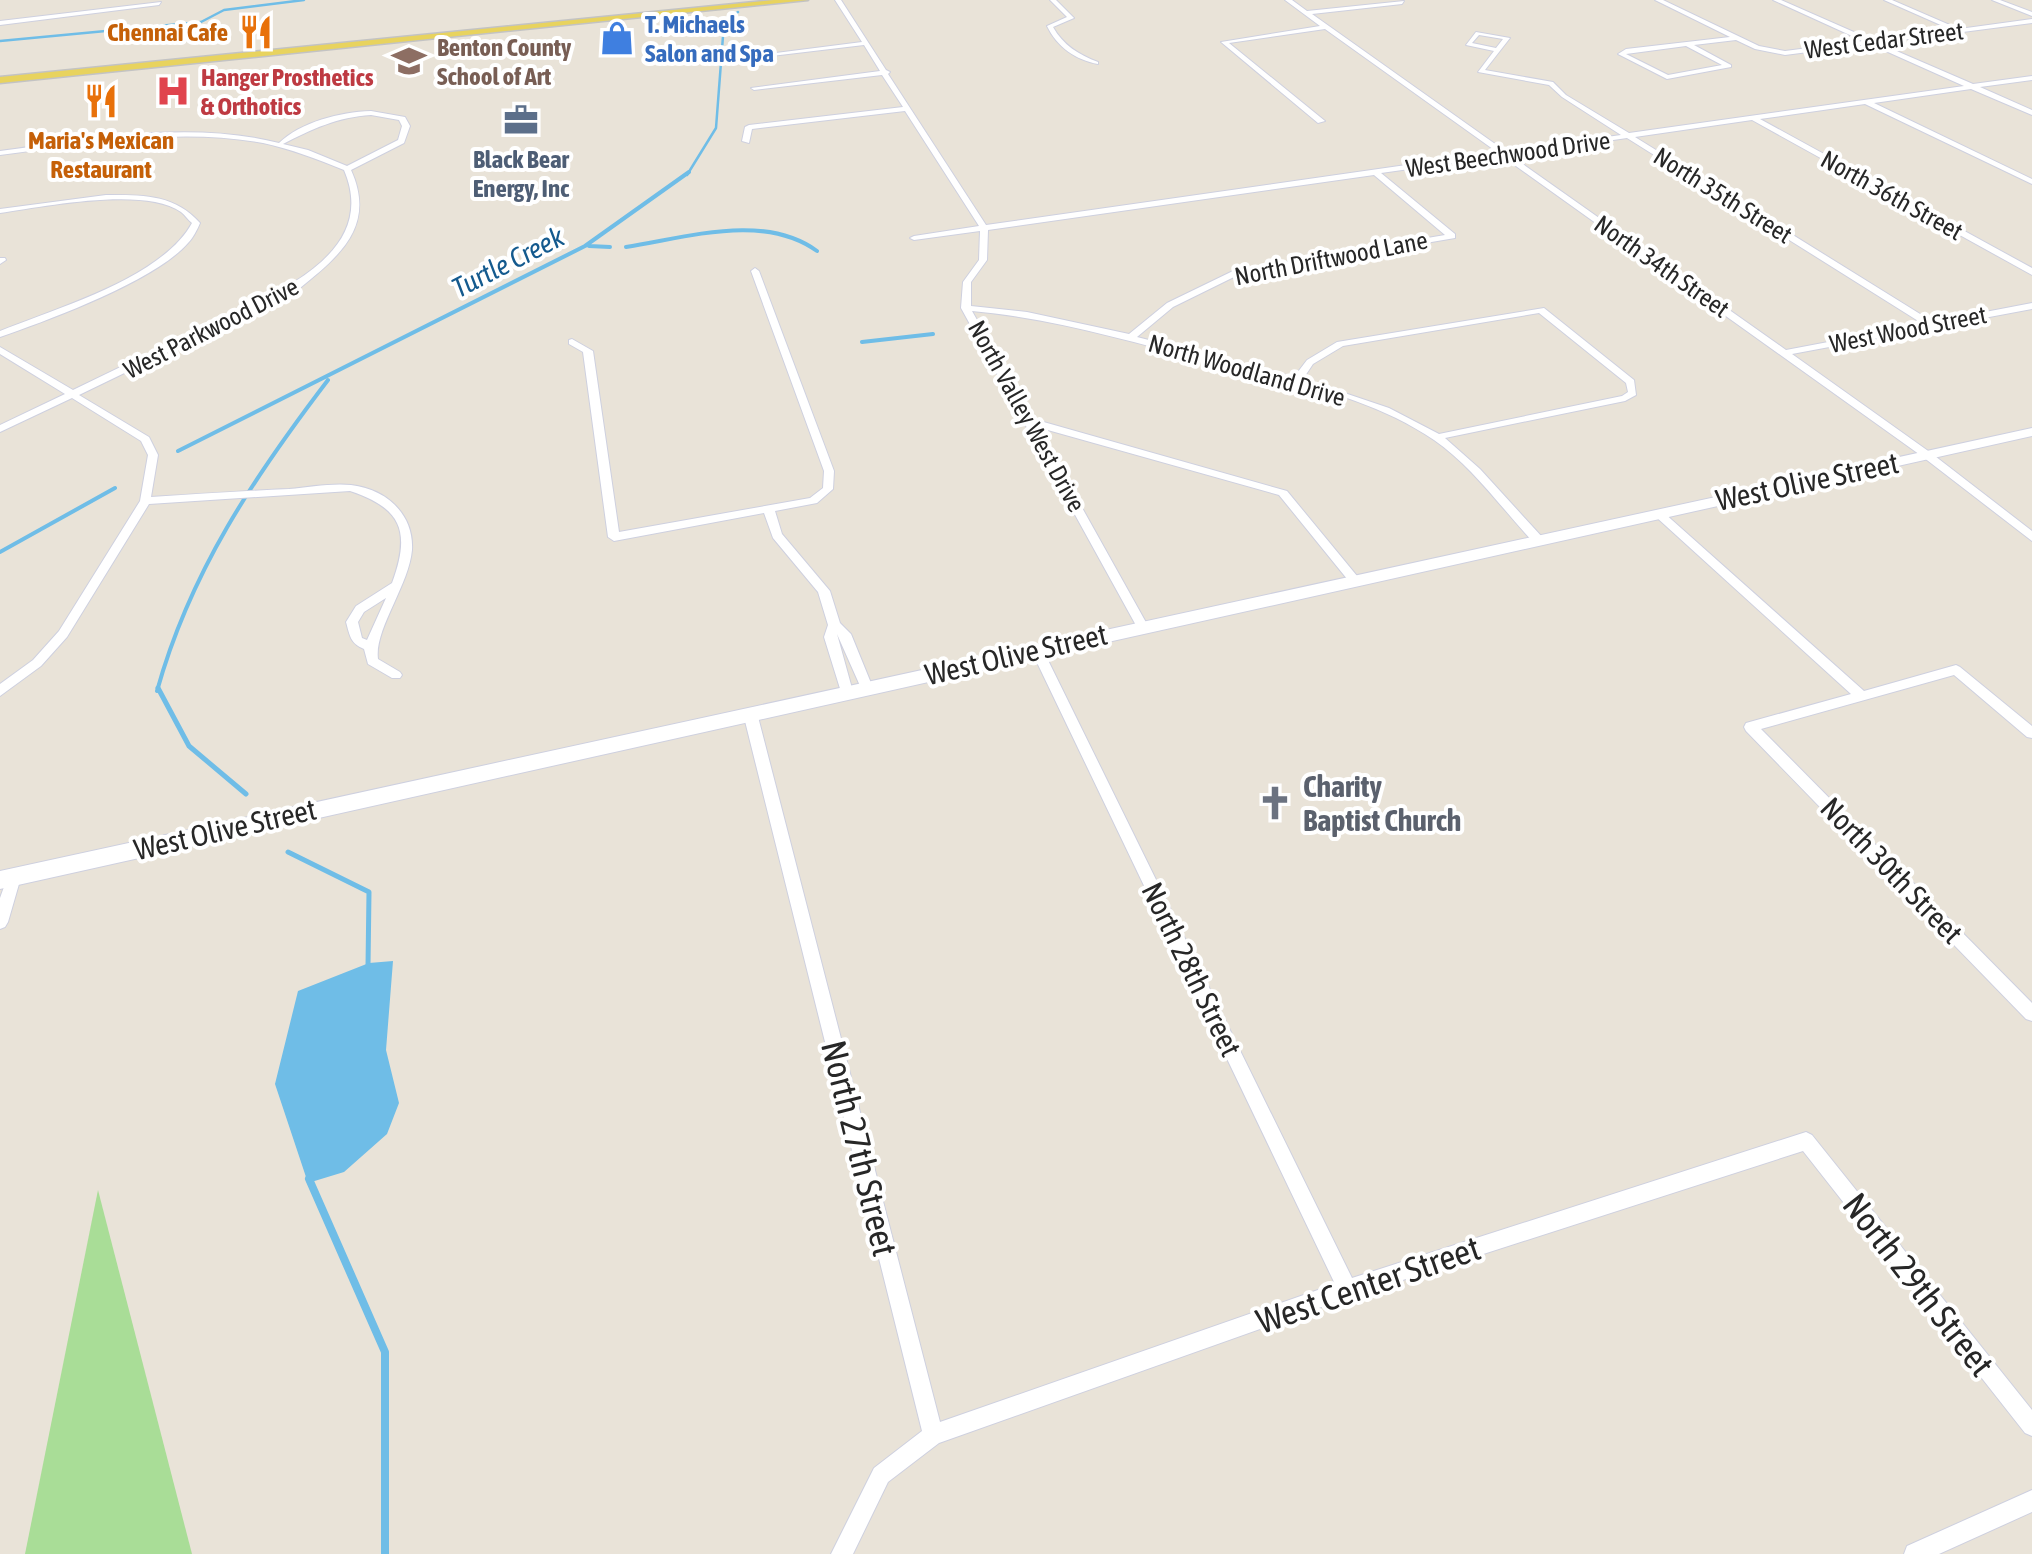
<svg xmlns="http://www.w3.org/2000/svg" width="2032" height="1554" viewBox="0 0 2032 1554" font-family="'Asap Condensed',sans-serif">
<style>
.green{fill:#a9dd97}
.water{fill:#6fbde7}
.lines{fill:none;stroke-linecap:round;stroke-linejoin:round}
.stream-far3{stroke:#6fbde7;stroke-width:2.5}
.stream-far2{stroke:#6fbde7;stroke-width:4}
.stream-far1{stroke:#6fbde7;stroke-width:5}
.stream{stroke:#6fbde7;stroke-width:8}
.street-casing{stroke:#ced0df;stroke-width:2}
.secondary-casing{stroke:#ced0df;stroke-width:2}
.primary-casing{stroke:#c3c3c3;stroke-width:3}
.street{fill:#fff;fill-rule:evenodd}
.secondary{fill:#fff;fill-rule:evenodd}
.primary{fill:#e8d35e;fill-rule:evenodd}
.labels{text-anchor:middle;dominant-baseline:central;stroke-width:8;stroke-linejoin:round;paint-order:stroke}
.far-shop-label{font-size:25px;font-weight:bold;fill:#366cbe;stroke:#fff;text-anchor:start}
.far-food-label{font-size:25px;font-weight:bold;fill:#c56008;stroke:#fff;text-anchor:end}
.far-street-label{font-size:25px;fill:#272727;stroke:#fff}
.far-education-label{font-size:25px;font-weight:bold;fill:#785e54;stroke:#fff;text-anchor:start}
.far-health-label{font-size:25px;font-weight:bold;fill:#be3a42;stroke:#fff;text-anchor:start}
.far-service-label{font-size:25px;font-weight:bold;fill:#4e5e75;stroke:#fff}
.far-water-label{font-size:28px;font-style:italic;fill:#145a8e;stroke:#fff}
.street-label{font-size:30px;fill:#272727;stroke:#fff}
.worship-label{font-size:30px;font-weight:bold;fill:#5b616d;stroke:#fff;text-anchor:start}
.near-street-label{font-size:35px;fill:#272727;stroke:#fff}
</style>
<rect width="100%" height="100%" fill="#e9e3d8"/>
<path class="green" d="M 98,1190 L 192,1554 L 25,1554 Z"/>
<path class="water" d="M 393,961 L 386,1050 L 399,1103 L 387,1134 L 344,1172 L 308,1183 L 275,1084 L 298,991 L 369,963 Z"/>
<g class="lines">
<path class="stream-far3" d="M 0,41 L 201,22 L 224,10 L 304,0
M 687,175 L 716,128 L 724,23 L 738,12"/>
<path class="stream-far2" d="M 589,246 L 610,247
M 626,247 C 686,238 763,212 817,251
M 862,342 L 933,334
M 178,451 L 585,246 L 689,172
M 0,552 L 115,488
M 157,691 C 190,572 254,477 328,380"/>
<path class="stream-far1" d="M 158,688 L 189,746 L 246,794
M 288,852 L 369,892 L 368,966"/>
<path class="stream" d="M 309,1179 L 385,1352 L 385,1554"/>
<g class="street-casing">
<path id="street" d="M 835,0 L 841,0 L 886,70 L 890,72 L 888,74 L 986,225 L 1497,152 L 1325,29 L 1229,43 L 1325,121 L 1318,123 L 1221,42 L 1320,26 L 1285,0 L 1292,0 L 1307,11 L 1404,1 L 1402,4 L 1312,14 L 1505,151 L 1621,135 L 1562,97 L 1549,85 L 1478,72 L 1494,51 L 1466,45 L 1476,32 L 1510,38 L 1485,70 L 1553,82 L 1566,95 L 1629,133 L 1964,86 L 1870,44 L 1785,55 L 1755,49 L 1736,40 L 1694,45 L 1731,65 L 1731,67 L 1667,79 L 1618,54 L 1626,49 L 1730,37 L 1655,0 L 1663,0 L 1759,46 L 1785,51 L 1863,41 L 1773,0 L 1781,0 L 1872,40 L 1952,30 L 1884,0 L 1892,0 L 1959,29 L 2032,19 L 2032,23 L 1878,43 L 1973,84 L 2032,76 L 2032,80 L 1980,87 L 2032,110 L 2032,115 L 1971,89 L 1874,103 L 2032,179 L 2032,184 L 1865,104 L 1760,119 L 2032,268 L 2032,275 L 1752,120 L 1635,137 L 1933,322 L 2032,303 L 2032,309 L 1792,354 L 1931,453 L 2032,531 L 2032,541 L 1923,457 L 1502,156 L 1381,173 L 1455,234 L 1455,238 L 1238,275 L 1173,307 L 1137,337 L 1294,377 L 1307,360 L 1337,342 L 1544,308 L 1634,380 L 1636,395 L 1625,401 L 1445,438 L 1480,469 L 1543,538 L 1543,544 L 1535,544 C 1502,509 1473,467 1434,440 C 1367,394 1281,380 1204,360 C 1127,341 1052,318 972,311 L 1033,419 L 1287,491 L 1362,582 L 1360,585 L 1352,585 L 1279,495 L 1037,427 L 1148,626 L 1146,629 L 1138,629 L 961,308 L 963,282 L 979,260 L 980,231 L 914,240 L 910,238 L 914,236 L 979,226 L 905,111 L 752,129 L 749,143 L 742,141 L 745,127 L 749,125 L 903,107 L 882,75 L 754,90 L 751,88 L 880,71 L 864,45 L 763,57 L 760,55 L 862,42 ZM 1479,35 L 1503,39 L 1496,48 L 1472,43 ZM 1686,46 L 1722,65 L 1668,75 L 1626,54 ZM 1627,138 L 1923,324 L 1786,350 L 1510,155 ZM 1374,175 L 1445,235 L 1233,271 L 1167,303 L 1129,334 L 1027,312 L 971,306 L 971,282 L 987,260 L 988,230 ZM 1539,313 L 1626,383 L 1628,392 L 1622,396 L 1439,434 L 1389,408 L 1303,379 L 1313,364 L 1343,346 Z
M 1050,0 L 1056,0 L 1074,18 L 1053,27 C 1063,45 1079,55 1098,62 L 1098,64 C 1076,60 1057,47 1047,26 L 1067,17 Z
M 1992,0 L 2000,0 L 2032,12 L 2032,16 Z
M 161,2 L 159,5 L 0,25 L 0,21 Z
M 371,111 L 405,117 L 410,126 L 404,143 L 351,170 C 376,225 341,255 300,288 L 79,395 L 149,437 L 158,455 L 151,497 C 197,494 243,491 289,489 C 309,487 332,483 351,485 C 386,489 414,514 412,550 C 409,585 374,630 378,659 L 400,672 L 402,675 L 400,678 L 392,678 L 368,664 L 364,649 C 350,643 350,636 346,622 L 356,606 L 392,583 C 411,532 402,508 350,491 L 149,504 L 67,637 L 41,666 L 0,696 L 0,684 L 33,660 L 59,631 L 140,501 L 148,455 L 141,441 L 72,398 L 0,432 L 0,425 L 65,394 L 0,354 L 0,347 L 73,390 C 116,369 160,348 204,327 C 264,298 382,258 344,170 C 317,159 291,149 263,143 C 177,127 86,144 0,155 L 0,151 C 91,139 188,120 279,143 C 301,122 340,112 371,111 ZM 371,115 L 399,120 L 402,126 L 398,140 L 347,166 L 308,150 L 283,144 C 312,129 338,117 371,115 ZM 386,598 L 367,640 L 362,638 L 358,622 L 364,612 Z
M 106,195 C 143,195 174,194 200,223 C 197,230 193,238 188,243 C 155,281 49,320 0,337 L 0,331 C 57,308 162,278 192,223 C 188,220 185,215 181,212 C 144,186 43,207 0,213 L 0,209 Z
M 0,258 L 5,258 L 6,260 L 0,264 Z
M 755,268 L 759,271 L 834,471 L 833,489 L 817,503 L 775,511 L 782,534 L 830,591 L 840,623 L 851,634 L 873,688 L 867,693 L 861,688 L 837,634 L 853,692 L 852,695 L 842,695 L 824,637 L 828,625 L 818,592 L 773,538 L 764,513 L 614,541 L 608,537 L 583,352 L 569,344 L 569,340 L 572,339 L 593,351 L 619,532 L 810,498 L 823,488 L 824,471 L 751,271 Z
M 1659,511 L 1663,512 L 1864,691 L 1956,665 L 1960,667 L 2032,726 L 2032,738 L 2027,737 L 1954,675 L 1761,729 L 2032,1003 L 2032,1021 L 2026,1019 L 1746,731 L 1744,727 L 1746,723 L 1851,694 L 1655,516 L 1655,512 Z
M 1037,646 L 1043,650 L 1352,1278 L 1806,1132 L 1812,1135 L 2032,1410 L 2032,1436 L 2025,1433 L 1803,1151 L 1347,1298 L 939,1443 L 888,1482 L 853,1554 L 831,1554 L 874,1468 L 922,1431 L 743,713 L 745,710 L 750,708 L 757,713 L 940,1422 L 1335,1284 L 1031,650 Z
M 14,871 L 19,873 L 21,877 L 8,922 L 5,927 L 0,929 L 0,898 L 9,873 Z
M 2032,1490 L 2032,1512 L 1939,1554 L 1904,1554 L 1907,1546 Z"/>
</g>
<g class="secondary-casing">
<path id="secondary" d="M 2032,428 L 2032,436 L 0,889 L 0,871 Z"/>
</g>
<g class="primary-casing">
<path id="primary" d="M 774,0 L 808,0 L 0,83 L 0,77 Z"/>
</g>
<use href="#street" class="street"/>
<use href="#secondary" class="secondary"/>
<use href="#primary" class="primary"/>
</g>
<defs>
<g id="restaurant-bare" transform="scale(2.7)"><path d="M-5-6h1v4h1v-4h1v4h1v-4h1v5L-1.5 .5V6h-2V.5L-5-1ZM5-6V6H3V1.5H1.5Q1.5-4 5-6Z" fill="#e8710a" stroke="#fff" stroke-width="2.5" paint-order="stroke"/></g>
<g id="shop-bare" transform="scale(2.7)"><path d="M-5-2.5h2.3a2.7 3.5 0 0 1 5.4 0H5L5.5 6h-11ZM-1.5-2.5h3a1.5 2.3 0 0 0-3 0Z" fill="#3f7fe0" stroke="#fff" stroke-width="2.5" paint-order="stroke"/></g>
<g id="school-bare" transform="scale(2.7)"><path d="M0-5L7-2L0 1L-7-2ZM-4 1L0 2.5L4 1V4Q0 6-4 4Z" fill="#8d6e63" stroke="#fff" stroke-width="2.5" paint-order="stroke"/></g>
<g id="hospital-bare" transform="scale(2.7)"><path d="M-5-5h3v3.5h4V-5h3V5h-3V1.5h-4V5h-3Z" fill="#e0444e" stroke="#fff" stroke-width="2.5" paint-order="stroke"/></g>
<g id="office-bare" transform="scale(2.7)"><path d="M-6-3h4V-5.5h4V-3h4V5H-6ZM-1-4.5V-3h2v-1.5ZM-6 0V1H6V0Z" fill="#5c6f8a" stroke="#fff" stroke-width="2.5" paint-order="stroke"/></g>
<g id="church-bare" transform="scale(2.7)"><path d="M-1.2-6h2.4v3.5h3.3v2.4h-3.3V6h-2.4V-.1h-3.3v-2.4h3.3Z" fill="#6b7280" stroke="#fff" stroke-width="2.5" paint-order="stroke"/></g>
</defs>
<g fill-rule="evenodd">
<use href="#restaurant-bare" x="256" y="32"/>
<use href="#shop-bare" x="617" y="38"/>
<use href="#school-bare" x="409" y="61"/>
<use href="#hospital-bare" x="173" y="91"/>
<use href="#restaurant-bare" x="101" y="101"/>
<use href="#office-bare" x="521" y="120"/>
<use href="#church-bare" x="1275" y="803"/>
</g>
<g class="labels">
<g class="far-shop-label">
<text x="645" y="24">T. Michaels<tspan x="645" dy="29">Salon and Spa</tspan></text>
</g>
<g class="far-food-label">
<text x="228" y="32">Chennai Cafe</text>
<text x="101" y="140" text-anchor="middle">Maria's Mexican<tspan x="101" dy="29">Restaurant</tspan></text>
</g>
<g class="far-street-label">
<text transform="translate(1884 40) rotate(-7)">West Cedar Street</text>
<text transform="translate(1508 154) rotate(-8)">West Beechwood Drive</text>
<text transform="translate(1723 195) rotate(32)">North 35th Street</text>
<text transform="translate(1892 195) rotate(29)">North 36th Street</text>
<text transform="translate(1331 258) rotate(-11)">North Driftwood Lane</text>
<text transform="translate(1662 266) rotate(35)">North 34th Street</text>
<text transform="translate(211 328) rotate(-27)">West Parkwood Drive</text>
<text transform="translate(1908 329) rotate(-11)">West Wood Street</text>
<text transform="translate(1247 370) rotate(16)">North Woodland Drive</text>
<text transform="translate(1027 416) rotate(61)">North Valley West Drive</text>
</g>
<g class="far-education-label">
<text x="437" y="47">Benton County<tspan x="437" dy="29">School of Art</tspan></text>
</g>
<g class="far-health-label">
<text x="201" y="77">Hanger Prosthetics<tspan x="201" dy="29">&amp; Orthotics</tspan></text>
</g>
<g class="far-service-label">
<text x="521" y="159">Black Bear<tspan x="521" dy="29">Energy, Inc</tspan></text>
</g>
<g class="far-water-label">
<text transform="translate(508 262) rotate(-27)">Turtle Creek</text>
</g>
<g class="street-label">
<text transform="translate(1807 481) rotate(-12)">West Olive Street</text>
<text transform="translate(1016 654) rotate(-13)">West Olive Street</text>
<text transform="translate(225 829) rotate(-13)">West Olive Street</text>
<text transform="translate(1892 870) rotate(46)">North 30th Street</text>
<text transform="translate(1192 969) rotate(64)">North 28th Street</text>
</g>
<g class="worship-label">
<text x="1303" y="786">Charity<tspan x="1303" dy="34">Baptist Church</tspan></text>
</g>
<g class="near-street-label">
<text transform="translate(860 1148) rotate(76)">North 27th Street</text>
<text transform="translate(1368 1284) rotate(-19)">West Center Street</text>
<text transform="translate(1919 1284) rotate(52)">North 29th Street</text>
</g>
</g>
</svg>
